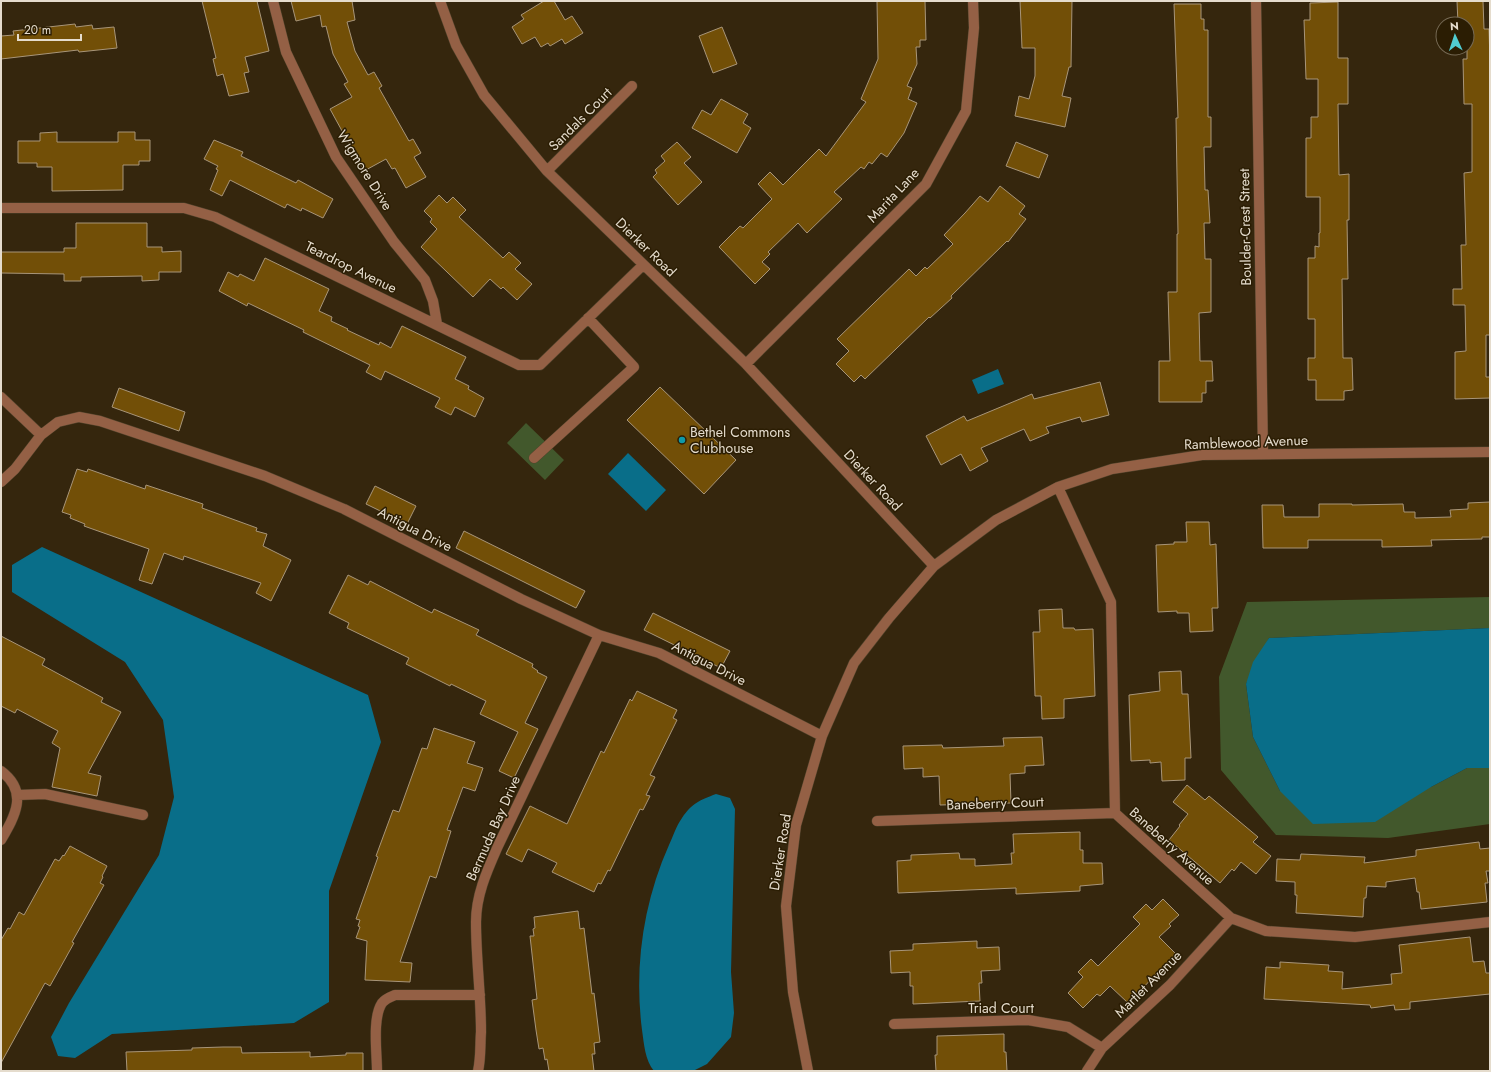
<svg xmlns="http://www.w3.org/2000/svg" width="1491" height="1072" viewBox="0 0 1491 1072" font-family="Jost,sans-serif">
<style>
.green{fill:#42582c}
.water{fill:#096e89}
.building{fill:#724f07;stroke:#a89579}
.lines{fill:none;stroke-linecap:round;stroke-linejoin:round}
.minor-casing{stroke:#51432c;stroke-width:11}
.minor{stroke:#946045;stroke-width:10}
.culture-dot{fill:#0f9aa8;stroke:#2b1d03;stroke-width:1.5}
.labels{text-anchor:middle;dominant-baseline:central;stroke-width:3;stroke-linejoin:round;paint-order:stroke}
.street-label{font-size:14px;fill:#e5dccd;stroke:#2b1d03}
.poi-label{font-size:14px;fill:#e5dccd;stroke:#2b1d03;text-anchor:start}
</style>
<rect width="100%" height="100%" fill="#35260d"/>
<path class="green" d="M 526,423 L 564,460 L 545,480 L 507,443 Z
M 1490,597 L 1490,628 L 1269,638 L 1246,684 L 1253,737 L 1280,791 L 1431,787 L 1467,768 L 1490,768 L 1490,824 L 1388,838 L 1276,835 L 1221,770 L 1219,677 L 1247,602 Z"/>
<path class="water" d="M 998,369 L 1004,384 L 978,394 L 972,380 Z
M 628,453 L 666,490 L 646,511 L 608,474 Z
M 42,547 L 368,695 L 381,742 L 329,891 L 329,1002 L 294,1023 L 112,1034 L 75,1058 L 58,1056 L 51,1037 L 69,1003 L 159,855 L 174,797 L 163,720 L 125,662 L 12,592 L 12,565 Z
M 1490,628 L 1490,768 L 1467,768 L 1431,787 L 1375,822 L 1313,824 L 1280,791 L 1253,737 L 1246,684 L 1253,662 L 1269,638 Z
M 716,794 L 730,798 L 735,809 L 731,972 L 734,1013 L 731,1037 L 707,1064 L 693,1071 L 654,1071 C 645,1060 644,1044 642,1030 C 634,968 643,903 669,845 C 673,837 676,826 682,818 C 692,803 700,800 716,794 Z"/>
<path class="building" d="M 202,1 L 257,1 L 269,51 L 245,57 L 249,72 L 244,73 L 249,92 L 229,96 L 223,74 L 217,76 L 213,59 L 216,58 Z
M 291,1 L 352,1 L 355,20 L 347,22 L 355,51 L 368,75 L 374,72 L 382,86 L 379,88 L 409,141 L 413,139 L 421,153 L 414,157 L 426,177 L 406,188 L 395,168 L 392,169 L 386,159 L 364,171 L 330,109 L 352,97 L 344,84 L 348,82 L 333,54 L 326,26 L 322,27 L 320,15 L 296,21 Z
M 544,1 L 554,1 L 565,20 L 572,16 L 583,33 L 565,44 L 562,39 L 550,46 L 548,43 L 541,47 L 535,37 L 522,44 L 512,27 L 524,19 L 521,15 Z
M 877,1 L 925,1 L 926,40 L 920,40 L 920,47 L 916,47 L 917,64 L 907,86 L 912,88 L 908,99 L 917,103 L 904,133 L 887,157 L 881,153 L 872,164 L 869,162 L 864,169 L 861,167 L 834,192 L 842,199 L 807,233 L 798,223 L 768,252 L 770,254 L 762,262 L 770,269 L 755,284 L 719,247 L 740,226 L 743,228 L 772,199 L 758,184 L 770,172 L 783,185 L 819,149 L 826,156 L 866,102 L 861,99 L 878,59 Z
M 1020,1 L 1072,1 L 1071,67 L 1069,67 L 1062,96 L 1071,98 L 1065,127 L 1015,116 L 1019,96 L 1029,99 L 1035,76 L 1035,48 L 1022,48 Z
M 1457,1 L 1483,1 L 1484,29 L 1489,29 L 1490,62 L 1490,335 L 1486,335 L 1486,377 L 1490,377 L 1490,398 L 1455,399 L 1455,352 L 1466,351 L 1465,305 L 1453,305 L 1453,289 L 1462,289 L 1461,245 L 1466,245 L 1464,173 L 1472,172 L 1472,104 L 1464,104 L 1463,59 L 1467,59 L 1467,24 L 1458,24 Z
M 1338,2 L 1338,58 L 1348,58 L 1348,104 L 1338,104 L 1339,175 L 1349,174 L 1349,220 L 1347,220 L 1348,279 L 1342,279 L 1343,358 L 1352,358 L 1353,390 L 1344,391 L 1344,400 L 1316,400 L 1316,380 L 1308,380 L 1308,358 L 1315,358 L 1315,319 L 1308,319 L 1308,258 L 1315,258 L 1315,246 L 1319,247 L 1319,233 L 1320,233 L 1320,197 L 1306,197 L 1306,138 L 1311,138 L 1311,117 L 1318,117 L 1318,79 L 1306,79 L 1304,20 L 1310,20 L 1310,3 Z
M 1174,4 L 1201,4 L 1201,19 L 1204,19 L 1204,30 L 1208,30 L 1208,117 L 1211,117 L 1211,147 L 1204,147 L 1205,190 L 1208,190 L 1210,223 L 1204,223 L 1205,259 L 1211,259 L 1211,312 L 1199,313 L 1200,361 L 1212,361 L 1213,381 L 1206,381 L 1206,393 L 1202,393 L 1202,402 L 1159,402 L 1159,361 L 1170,361 L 1168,292 L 1177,292 L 1177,234 L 1178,234 L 1176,118 L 1178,118 Z
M 75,24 L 76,27 L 92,25 L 93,29 L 114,27 L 117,48 L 79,52 L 78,50 L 1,59 L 1,36 L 14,35 L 13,31 Z
M 722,27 L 737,64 L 713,73 L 699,36 Z
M 721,99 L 748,114 L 743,123 L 751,128 L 737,153 L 692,128 L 702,110 L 711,115 Z
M 57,132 L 57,142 L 118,142 L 118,132 L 135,132 L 135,140 L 150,140 L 150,161 L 139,161 L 139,165 L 123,165 L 123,190 L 52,191 L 52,167 L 37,167 L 37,163 L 18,163 L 18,141 L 40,141 L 40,133 Z
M 214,140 L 243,152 L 241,156 L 296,183 L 298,180 L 333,199 L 323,218 L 302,208 L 301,211 L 287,204 L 285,208 L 230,180 L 222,196 L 210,190 L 218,170 L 216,169 L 218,166 L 204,159 Z
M 677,142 L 691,157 L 684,163 L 702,182 L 678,205 L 653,177 L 657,173 L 655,170 L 665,161 L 661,156 Z
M 1016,142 L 1048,155 L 1039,178 L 1006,166 Z
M 1000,186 L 1025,206 L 1019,214 L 1026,219 L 1008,242 L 1007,241 L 951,296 L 952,298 L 930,318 L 929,317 L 865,379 L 861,375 L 854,382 L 836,364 L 849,351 L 837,339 L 909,269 L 916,276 L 925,267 L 927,269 L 953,244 L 944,235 L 965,213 L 980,196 L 988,202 Z
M 439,195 L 447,203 L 453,197 L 466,210 L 459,217 L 503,258 L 509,252 L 521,263 L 515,269 L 532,284 L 517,300 L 503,287 L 501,289 L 490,279 L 473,297 L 421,247 L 437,229 L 430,222 L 432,219 L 424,211 Z
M 76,223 L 147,223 L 147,247 L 162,247 L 162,252 L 181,251 L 181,272 L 159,272 L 159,280 L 142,281 L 142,276 L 81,277 L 81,281 L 64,281 L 64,274 L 1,273 L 1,252 L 64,252 L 64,248 L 76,248 Z
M 265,258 L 329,289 L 319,311 L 332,317 L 331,321 L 348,329 L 347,330 L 379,345 L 380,342 L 391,348 L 402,326 L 466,357 L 455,379 L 469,386 L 468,389 L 484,398 L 475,417 L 455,407 L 451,415 L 435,407 L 440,398 L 385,371 L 381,380 L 366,372 L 370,365 L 303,332 L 304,330 L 248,303 L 247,306 L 219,291 L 228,272 L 238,277 L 240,274 L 254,281 Z
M 1100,382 L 1109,415 L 1082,422 L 1080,417 L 1046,427 L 1049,433 L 1030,441 L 1024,429 L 981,448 L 988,461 L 970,471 L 961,454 L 941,465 L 926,436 L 964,416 L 967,421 L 1032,394 L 1034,399 Z
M 660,387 L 736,460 L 704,494 L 627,420 Z
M 119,388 L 185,412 L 179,431 L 112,407 Z
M 77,469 L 87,472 L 88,469 L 145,489 L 146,485 L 203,504 L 202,508 L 257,528 L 256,531 L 267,534 L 263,546 L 291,560 L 271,601 L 256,593 L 261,583 L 184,556 L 183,560 L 164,553 L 152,584 L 139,580 L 149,549 L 84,526 L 85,524 L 70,518 L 71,515 L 62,512 Z
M 375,486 L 416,506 L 407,524 L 366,504 Z
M 1490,502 L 1490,537 L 1482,537 L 1482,539 L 1431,540 L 1432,546 L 1382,547 L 1382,540 L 1308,540 L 1308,548 L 1263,548 L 1262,505 L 1283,505 L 1284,517 L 1319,517 L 1319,504 L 1352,504 L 1352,505 L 1403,504 L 1404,512 L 1415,512 L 1415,518 L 1451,517 L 1450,510 L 1468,509 L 1468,503 Z
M 1186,522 L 1209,522 L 1210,545 L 1216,544 L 1218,608 L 1212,608 L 1213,631 L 1190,632 L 1189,613 L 1177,613 L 1177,611 L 1158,612 L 1156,545 L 1174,544 L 1174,542 L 1187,542 Z
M 464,531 L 585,591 L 576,608 L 456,548 Z
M 348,575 L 368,585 L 370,581 L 432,613 L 434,609 L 479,630 L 476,635 L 533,664 L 532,667 L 538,671 L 537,672 L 547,677 L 525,723 L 538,729 L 514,778 L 499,771 L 518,732 L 480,714 L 486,701 L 451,684 L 450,686 L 406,664 L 409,658 L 347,628 L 349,623 L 329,613 Z
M 1062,609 L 1063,628 L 1074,628 L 1075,630 L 1093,629 L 1095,696 L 1064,699 L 1064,718 L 1042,719 L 1041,696 L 1035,696 L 1033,632 L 1040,632 L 1039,610 Z
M 653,613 L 730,651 L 721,668 L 644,630 Z
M 1,636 L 45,659 L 42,665 L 103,698 L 101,702 L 121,712 L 88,773 L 101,776 L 97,796 L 52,787 L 60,748 L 52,743 L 58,731 L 17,709 L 15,713 L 1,706 Z
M 1181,671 L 1182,694 L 1188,694 L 1191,758 L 1185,758 L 1185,780 L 1162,781 L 1161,762 L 1150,763 L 1150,760 L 1131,761 L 1129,695 L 1160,691 L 1159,672 Z
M 637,691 L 677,710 L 673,718 L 677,720 L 650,775 L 655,777 L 646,795 L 650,796 L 643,810 L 640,809 L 610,871 L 608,870 L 601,884 L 598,883 L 594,892 L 552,872 L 557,863 L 528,849 L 522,862 L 506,854 L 530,806 L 567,824 L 601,751 L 604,753 L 630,699 L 632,701 Z
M 434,728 L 475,742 L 467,763 L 483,768 L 475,791 L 463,787 L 447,830 L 451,831 L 436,878 L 430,876 L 400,962 L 412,963 L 410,982 L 365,980 L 367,941 L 356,938 L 360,927 L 358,926 L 360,920 L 356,919 L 378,857 L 376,856 L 393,810 L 399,812 L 422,748 L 427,749 Z
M 1042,737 L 1044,765 L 1025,766 L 1025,773 L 1010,774 L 1011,803 L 940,805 L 939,776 L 923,777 L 923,768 L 904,769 L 903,746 L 942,745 L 943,748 L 1004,746 L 1003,738 Z
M 1187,785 L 1205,800 L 1209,796 L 1258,837 L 1253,842 L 1271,856 L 1256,874 L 1241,862 L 1234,871 L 1232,869 L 1220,883 L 1169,840 L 1180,826 L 1179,825 L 1188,814 L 1173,802 Z
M 1080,832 L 1080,850 L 1083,850 L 1083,863 L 1102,863 L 1103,884 L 1080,886 L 1080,891 L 1016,894 L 1016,888 L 898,893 L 897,861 L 911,860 L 911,855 L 959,853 L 960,859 L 975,859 L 975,866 L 1012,864 L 1011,853 L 1014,853 L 1013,834 Z
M 1479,842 L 1480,849 L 1490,848 L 1490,871 L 1486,871 L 1488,883 L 1485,883 L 1487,902 L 1421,909 L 1419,892 L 1417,892 L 1415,878 L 1386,882 L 1386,887 L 1367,886 L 1366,898 L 1364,898 L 1363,917 L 1296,913 L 1297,895 L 1295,895 L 1295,882 L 1276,881 L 1277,859 L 1300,860 L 1301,854 L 1365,857 L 1364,863 L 1416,856 L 1416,850 Z
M 70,846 L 107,866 L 102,876 L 103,877 L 100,883 L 104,885 L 72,942 L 74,943 L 50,986 L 45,983 L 1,1063 L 1,940 L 8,928 L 10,929 L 19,912 L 24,915 L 55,859 L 59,861 L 63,855 L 64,856 Z
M 1163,899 L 1179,915 L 1169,924 L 1171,926 L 1159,937 L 1176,954 L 1128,1003 L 1110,986 L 1100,996 L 1097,994 L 1083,1008 L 1068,993 L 1083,977 L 1078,972 L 1091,959 L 1098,966 L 1140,924 L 1133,917 L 1146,904 L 1152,910 Z
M 578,911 L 580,929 L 584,928 L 592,994 L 594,993 L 600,1042 L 594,1043 L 595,1054 L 592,1054 L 594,1071 L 549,1071 L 547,1059 L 545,1060 L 543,1048 L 539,1049 L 536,1030 L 532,1000 L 537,999 L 530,936 L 534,936 L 533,929 L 535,928 L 534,917 Z
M 1470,937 L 1473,962 L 1484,961 L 1486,973 L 1490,973 L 1490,994 L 1410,1002 L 1410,1009 L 1395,1010 L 1394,1005 L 1371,1008 L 1370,1005 L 1264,999 L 1266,967 L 1280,968 L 1280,962 L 1329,965 L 1328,971 L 1343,972 L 1342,989 L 1392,984 L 1391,974 L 1402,973 L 1399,945 Z
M 977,941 L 977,948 L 999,947 L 1000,970 L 981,971 L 982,983 L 979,983 L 980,1001 L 913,1004 L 913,986 L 910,986 L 910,972 L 891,973 L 890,951 L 913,950 L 913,944 Z
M 1004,1034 L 1004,1052 L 1006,1052 L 1007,1071 L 936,1071 L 935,1055 L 937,1055 L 937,1036 Z
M 223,1047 L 241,1047 L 242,1053 L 310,1052 L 310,1057 L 346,1055 L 346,1053 L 363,1053 L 363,1071 L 127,1071 L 126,1052 L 192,1050 L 192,1048 Z"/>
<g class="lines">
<g class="minor-casing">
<path id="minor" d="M 273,1 L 286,52 L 336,157 L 394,242 L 425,280 L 433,301 L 437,324
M 440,1 L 456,45 L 484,95 L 547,171 L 746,364 L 934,566
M 1256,1 L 1263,453
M 547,171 L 632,86
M 1,208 L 184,208 L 215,217 L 519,365 L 540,365 L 643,265
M 746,364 L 926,184 L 966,111 L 974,28 L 973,1
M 1,397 L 41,435
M 534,458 L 634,367 L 588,318
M 1,482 L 15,469 L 41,435 L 58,422 L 79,417 L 100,421 L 265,476 L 344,509 L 521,599 L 599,635 L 659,653 L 822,736
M 1058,487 L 1111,602 L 1115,813 L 1231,918 L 1266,931 L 1355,937 L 1490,922
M 1,771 C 29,792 15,816 1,840
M 18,795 L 45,794 L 143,815
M 877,821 L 1115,813
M 894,1024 L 1028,1020 L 1068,1027 L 1102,1048
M 377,1071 C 377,1053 372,1018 382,1003 C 385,999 390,997 395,995 L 480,995
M 478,1071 C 481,1058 480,1045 481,1032 C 481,995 476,959 476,922 C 476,895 487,871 498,846 L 599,635
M 808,1071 L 793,992 L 786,906 L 796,825 L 822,736 L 854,663 L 889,618 L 934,566 L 996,520 L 1058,487 L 1112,469 L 1202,455 L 1490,452
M 1087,1071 L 1102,1048 L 1170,985 L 1231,918"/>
</g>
<use href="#minor" class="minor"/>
</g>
<circle class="culture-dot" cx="682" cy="440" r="4"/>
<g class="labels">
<g class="street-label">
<text transform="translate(580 119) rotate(-45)">Sandals Court</text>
<text transform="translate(365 170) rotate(58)">Wigmore Drive</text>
<text transform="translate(893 195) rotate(-47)">Marita Lane</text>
<text transform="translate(1245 227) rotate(-91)">Boulder-Crest Street</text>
<text transform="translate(646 247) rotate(44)">Dierker Road</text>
<text transform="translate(351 267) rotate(26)">Teardrop Avenue</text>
<text transform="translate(1246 442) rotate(-2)">Ramblewood Avenue</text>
<text transform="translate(873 480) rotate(47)">Dierker Road</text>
<text transform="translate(415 529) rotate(27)">Antigua Drive</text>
<text transform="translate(709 663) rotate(27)">Antigua Drive</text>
<text transform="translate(995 803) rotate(-2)">Baneberry Court</text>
<text transform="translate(493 828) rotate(-66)">Bermuda Bay Drive</text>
<text transform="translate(1172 846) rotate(42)">Baneberry Avenue</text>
<text transform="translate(780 852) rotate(-81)">Dierker Road</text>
<text transform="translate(1148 984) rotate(-45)">Martlet Avenue</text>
<text x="1001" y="1008">Triad Court</text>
</g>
<g class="poi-label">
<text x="690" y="432">Bethel Commons<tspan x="690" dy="16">Clubhouse</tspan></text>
</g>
</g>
<rect width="1491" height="1072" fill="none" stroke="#e5dccd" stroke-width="4"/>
<g transform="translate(1455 36) rotate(357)"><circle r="19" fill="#2b1d03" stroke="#756954"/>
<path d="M0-3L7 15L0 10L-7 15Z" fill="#51ccd1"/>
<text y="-6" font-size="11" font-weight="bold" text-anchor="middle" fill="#e5dccd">N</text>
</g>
<path d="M18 34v6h63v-6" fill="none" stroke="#e5dccd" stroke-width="2"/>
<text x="24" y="34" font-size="12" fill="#e5dccd" stroke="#2b1d03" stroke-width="3" paint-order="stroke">20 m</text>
</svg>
